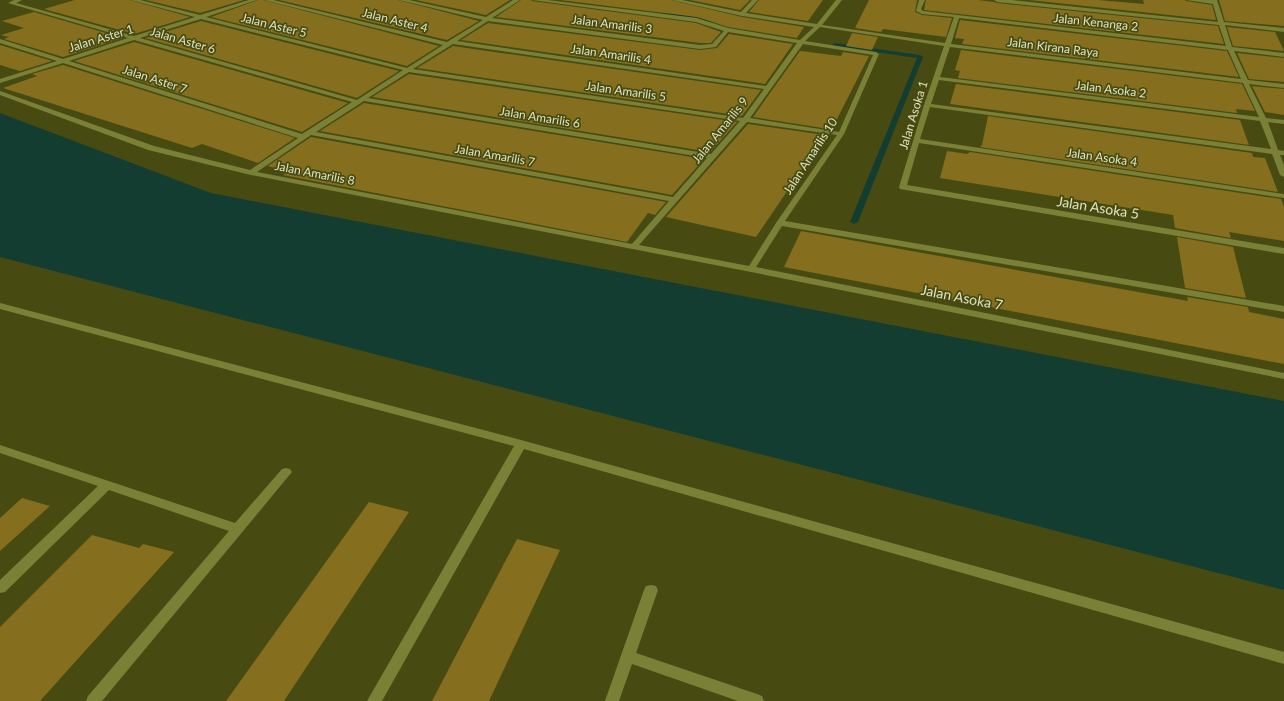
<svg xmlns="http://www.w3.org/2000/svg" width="1284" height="701" viewBox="0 0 1284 701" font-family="Lato,sans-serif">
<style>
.water{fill:#143d32}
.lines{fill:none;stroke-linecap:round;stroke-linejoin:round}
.stream{fill:#143d32;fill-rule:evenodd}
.building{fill:#856f1e}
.minor{fill:#7b8037;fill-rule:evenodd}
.labels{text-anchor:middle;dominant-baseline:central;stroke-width:3.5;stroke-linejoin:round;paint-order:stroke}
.far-street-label{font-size:12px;fill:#e0e4c0;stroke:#474b12}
.street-label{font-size:14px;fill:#e0e4c0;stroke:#474b12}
</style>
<rect width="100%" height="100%" fill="#474b12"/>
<path class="water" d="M 0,113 L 211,193 L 1284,401 L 1284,590 L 0,257 Z"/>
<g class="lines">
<path class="stream" d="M 663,11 L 721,22 L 723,23 L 721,24 L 661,13 L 661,11 Z
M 835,43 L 920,55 L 923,57 L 858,222 L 854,224 L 850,222 L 917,58 L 833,46 L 832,45 Z"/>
</g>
<path class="building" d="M 75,0 L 130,0 L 190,17 L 134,34 L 44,9 Z
M 146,0 L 244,0 L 200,13 Z
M 258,0 L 263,0 L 439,46 L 407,66 L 211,17 Z
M 279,0 L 398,0 L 479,21 L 447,40 Z
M 416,0 L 510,0 L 486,15 Z
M 521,0 L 531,0 L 532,1 L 696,23 L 721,32 L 711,43 L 700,43 L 496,17 Z
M 560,0 L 671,0 L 742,17 L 804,27 L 797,38 L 728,27 L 697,17 Z
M 690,0 L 750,0 L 740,10 Z
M 759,0 L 823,0 L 808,21 L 749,12 Z
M 869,0 L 917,0 L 915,12 L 922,15 L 952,18 L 946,37 L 883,29 L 881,32 L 855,28 Z
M 926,0 L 978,0 L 994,2 L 997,3 L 1218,26 L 1224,44 L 924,10 Z
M 1029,0 L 1098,0 L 1144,4 L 1143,0 L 1185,0 L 1186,1 L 1212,5 L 1216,20 Z
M 1219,0 L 1284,0 L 1284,26 L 1225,21 Z
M 34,12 L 123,38 L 63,57 L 4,39 L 9,37 L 1,35 L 24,28 L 2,21 Z
M 960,20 L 1227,51 L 1239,77 L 962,44 L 964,39 L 955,38 Z
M 201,21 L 399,71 L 357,98 L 145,38 Z
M 488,23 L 700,50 L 717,48 L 729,34 L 793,44 L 765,84 L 461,40 Z
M 1227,27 L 1275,32 L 1284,51 L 1233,46 Z
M 852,33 L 878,37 L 872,50 L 846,46 Z
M 134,42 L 348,103 L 302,132 L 74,61 Z
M 0,45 L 52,61 L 20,71 L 0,65 Z
M 453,46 L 761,90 L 742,116 L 417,68 Z
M 961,50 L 1242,84 L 1255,111 L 1236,109 L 1237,113 L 958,78 L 960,71 L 955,70 Z
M 800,51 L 841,56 L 843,52 L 869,56 L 835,123 L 833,123 L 829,129 L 753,117 Z
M 1237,53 L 1284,58 L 1284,82 L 1249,79 Z
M 63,65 L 295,138 L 258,163 L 202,144 L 192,148 L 3,88 L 37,76 L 32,74 Z
M 409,74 L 737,122 L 710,152 L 372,97 Z
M 956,84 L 1240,120 L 1249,145 L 950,104 Z
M 1252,86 L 1284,89 L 1284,115 L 1265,112 Z
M 364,103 L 704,159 L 672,195 L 320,131 Z
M 988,116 L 1252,153 L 1253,157 L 1265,158 L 1278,192 L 980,147 L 982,145 Z
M 748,124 L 825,135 L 756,237 L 666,217 Z
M 311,137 L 666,202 L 655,215 L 648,213 L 627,242 L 283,175 L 287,172 L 268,166 Z
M 947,151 L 967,154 L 970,152 L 1281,199 L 1284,207 L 1284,241 L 1229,232 L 1231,238 L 1175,228 L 1173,215 L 940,178 Z
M 801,231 L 1188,301 L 1187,297 L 1248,307 L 1249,312 L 1284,319 L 1284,364 L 784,267 Z
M 1177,237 L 1233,247 L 1246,298 L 1185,288 Z
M 22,498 L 50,506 L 0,551 L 0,518 Z
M 369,502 L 409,512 L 284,701 L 226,701 Z
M 92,535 L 139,548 L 143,544 L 174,552 L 40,701 L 0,701 L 0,627 Z
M 517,539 L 560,550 L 489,701 L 432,701 Z"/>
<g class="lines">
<path class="minor" d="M 14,0 L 22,0 L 16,3 L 134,36 L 195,17 L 131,0 L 140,0 L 200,15 L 249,0 L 257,0 L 206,17 L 407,68 L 443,45 L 264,0 L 273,0 L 447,42 L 483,20 L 399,0 L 409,0 L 486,17 L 513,0 L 520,0 L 492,18 L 700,45 L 712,44 L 724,31 L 696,22 L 532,0 L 547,0 L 697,18 L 728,28 L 800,40 L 814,27 L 742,16 L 672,0 L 682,0 L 741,12 L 752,0 L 758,0 L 746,13 L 817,24 L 836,0 L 842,0 L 822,25 L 945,43 L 954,17 L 922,14 L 916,11 L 919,0 L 925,0 L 921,9 L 923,11 L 1226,46 L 1219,25 L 997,2 L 994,0 L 1012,0 L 1218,22 L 1213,4 L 1186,0 L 1217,0 L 1224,22 L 1284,28 L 1284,32 L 1225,25 L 1232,47 L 1284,53 L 1284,57 L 1234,51 L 1248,80 L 1284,84 L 1284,88 L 1249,84 L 1266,118 L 1284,120 L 1284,124 L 1268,122 L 1278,150 L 1284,151 L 1284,155 L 1280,155 L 1284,165 L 1284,177 L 1280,175 L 1272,154 L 930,107 L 920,139 L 1284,194 L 1284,198 L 919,143 L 907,185 L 1284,248 L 1284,254 L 900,189 L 899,187 L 924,105 L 944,46 L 820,27 L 805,41 L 876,52 L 879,54 L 844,134 L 785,221 L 1284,306 L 1284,312 L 782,226 L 756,267 L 1284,373 L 1284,379 L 751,272 L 251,175 L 148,150 L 0,95 L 0,91 L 154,146 L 250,170 L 298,138 L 63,63 L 0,83 L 0,79 L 57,61 L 0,43 L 0,39 L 63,59 L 128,38 L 8,3 ZM 959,18 L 1228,50 L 1241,79 L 951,44 ZM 201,19 L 403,70 L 357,100 L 140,38 ZM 488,21 L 700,49 L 716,47 L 728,32 L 797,43 L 766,86 L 457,41 ZM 134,40 L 352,102 L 302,134 L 69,61 ZM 453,44 L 764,89 L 743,118 L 413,69 ZM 803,44 L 873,55 L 839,132 L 750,118 ZM 950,47 L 1243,83 L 1259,117 L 940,77 ZM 409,72 L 740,121 L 711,154 L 368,98 ZM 939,80 L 1260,121 L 1271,149 L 931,104 ZM 364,101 L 707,158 L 673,197 L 316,132 ZM 747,122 L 837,135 L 776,223 L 749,266 L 639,245 ZM 311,135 L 669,201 L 632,244 L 257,172 Z
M 0,303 L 521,440 L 1284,652 L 1284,664 L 524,449 L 382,701 L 367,701 L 514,446 L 0,309 Z
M 0,445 L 235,523 L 282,469 L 286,468 L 290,469 L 292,472 L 102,701 L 86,701 L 88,696 L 229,531 L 109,490 L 5,592 L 0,593 L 0,580 L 98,486 L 0,453 Z
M 651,585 L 656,586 L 658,590 L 636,653 L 757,694 L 762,696 L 764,701 L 738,701 L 632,664 L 619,701 L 605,701 L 644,590 L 646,586 Z"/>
</g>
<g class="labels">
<g class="far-street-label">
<text transform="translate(395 20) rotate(14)">Jalan Aster 4</text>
<text transform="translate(1096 22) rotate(6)">Jalan Kenanga 2</text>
<text transform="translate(612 24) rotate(7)">Jalan Amarilis 3</text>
<text transform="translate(274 25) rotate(14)">Jalan Aster 5</text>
<text transform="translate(101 38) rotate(-17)">Jalan Aster 1</text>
<text transform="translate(183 40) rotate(16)">Jalan Aster 6</text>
<text transform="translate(1053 47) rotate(7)">Jalan Kirana Raya</text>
<text transform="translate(611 54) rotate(8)">Jalan Amarilis 4</text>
<text transform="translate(155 79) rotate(18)">Jalan Aster 7</text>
<text transform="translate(1111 89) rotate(7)">Jalan Asoka 2</text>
<text transform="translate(626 91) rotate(8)">Jalan Amarilis 5</text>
<text transform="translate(913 115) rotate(-73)">Jalan Asoka 1</text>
<text transform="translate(540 117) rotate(9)">Jalan Amarilis 6</text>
<text transform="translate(720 130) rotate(-51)">Jalan Amarilis 9</text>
<text transform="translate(495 155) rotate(10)">Jalan Amarilis 7</text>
<text transform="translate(810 156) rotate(-57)">Jalan Amarilis 10</text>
<text transform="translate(1102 157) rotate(8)">Jalan Asoka 4</text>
<text transform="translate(315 173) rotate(11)">Jalan Amarilis 8</text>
</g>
<g class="street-label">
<text transform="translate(1098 207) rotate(9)">Jalan Asoka 5</text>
<text transform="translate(962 297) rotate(11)">Jalan Asoka 7</text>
</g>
</g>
</svg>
